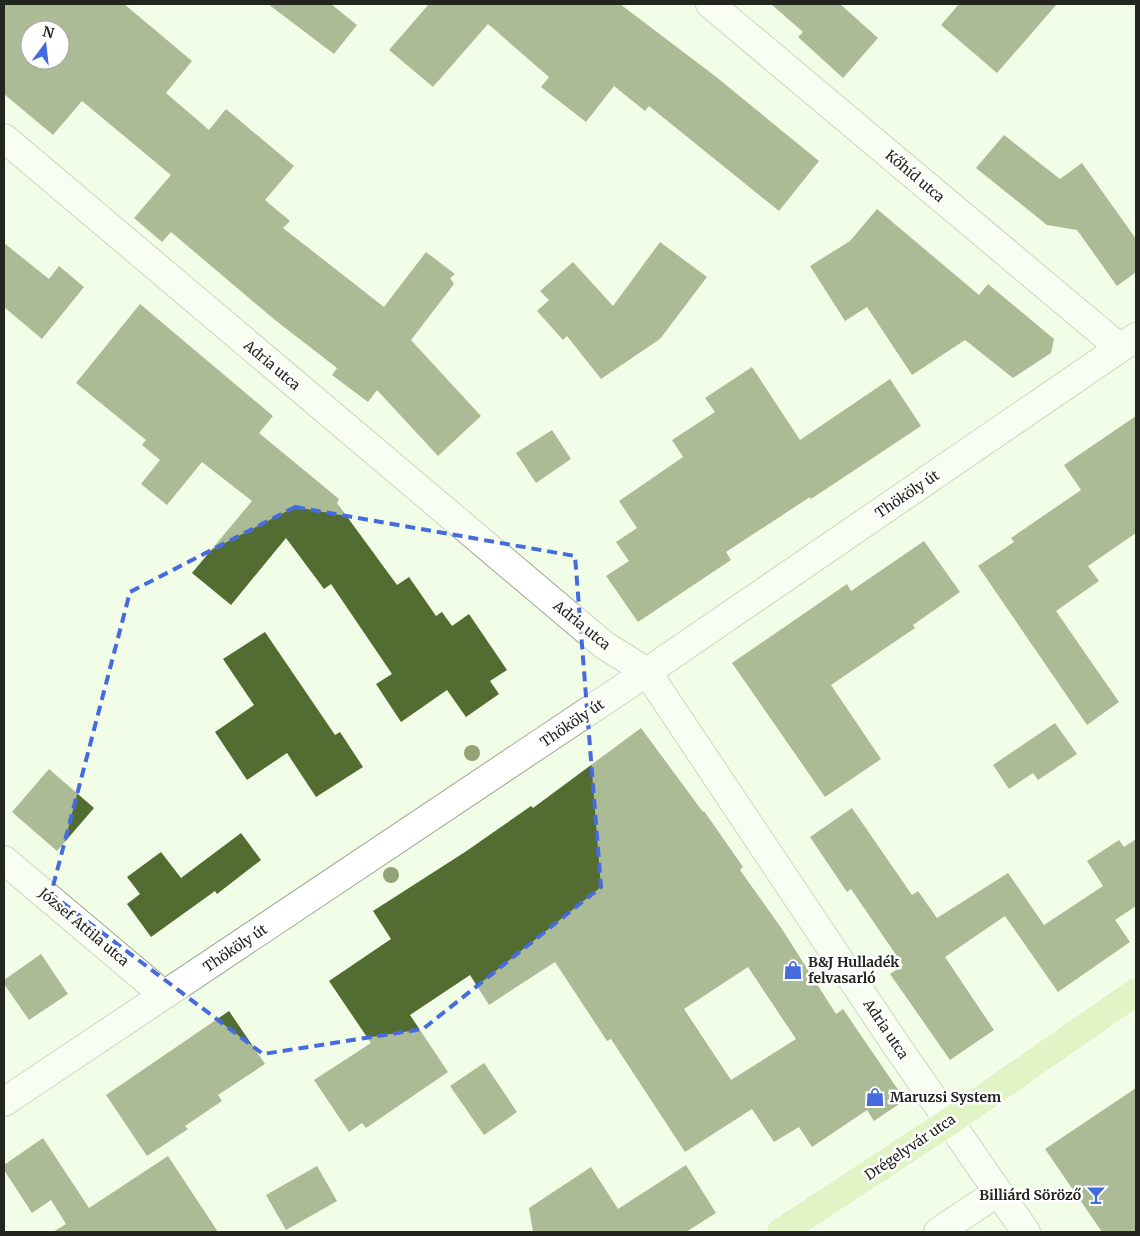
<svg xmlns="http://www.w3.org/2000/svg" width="1140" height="1236" viewBox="0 0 1140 1236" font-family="Merriweather,serif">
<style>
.building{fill:#536c31;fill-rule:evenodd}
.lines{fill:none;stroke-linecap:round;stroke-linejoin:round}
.minor-casing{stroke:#9ba591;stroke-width:30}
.major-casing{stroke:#fff;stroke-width:30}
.minor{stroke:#fff;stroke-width:28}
.major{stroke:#c9e89b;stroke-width:28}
.tree{fill:#92a477}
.marked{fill:none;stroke:#456bde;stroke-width:4;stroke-dasharray:10 6;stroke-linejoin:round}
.labels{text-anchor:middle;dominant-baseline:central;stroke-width:5;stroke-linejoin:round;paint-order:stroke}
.street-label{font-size:14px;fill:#22261e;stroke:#fff}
.poi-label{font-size:14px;font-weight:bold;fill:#22261e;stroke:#fff;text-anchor:start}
</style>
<rect width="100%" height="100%" fill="#f2fde7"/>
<path class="building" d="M 4,4 L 124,4 L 192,61 L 166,93 L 209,130 L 226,109 L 294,166 L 265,200 L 290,221 L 283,228 L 384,307 L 426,252 L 455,274 L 450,278 L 454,284 L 411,340 L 481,416 L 438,456 L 377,390 L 368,402 L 332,375 L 337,368 L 275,320 L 171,232 L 162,242 L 134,218 L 171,175 L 82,101 L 53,135 L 4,94 ZM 30,30 L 60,30 L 60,60 L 30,60 Z
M 268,4 L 331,4 L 357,25 L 334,54 Z
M 429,4 L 620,4 L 715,76 L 819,161 L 779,211 L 649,106 L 645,111 L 614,86 L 586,122 L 541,87 L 549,77 L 488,24 L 433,87 L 389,50 Z
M 771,4 L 840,4 L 878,38 L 843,78 L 798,37 L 803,32 Z
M 959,4 L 1057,4 L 997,73 L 941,25 Z
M 1004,135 L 1060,179 L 1082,163 L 1136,239 L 1136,272 L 1117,286 L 1077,230 L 1047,225 L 976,168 Z
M 877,209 L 979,295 L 988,284 L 1054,339 L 1051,353 L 1013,378 L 965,340 L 912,375 L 867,307 L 845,321 L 810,266 L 850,241 Z
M 660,242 L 707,277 L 660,339 L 601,379 L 567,336 L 563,340 L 537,311 L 549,300 L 540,291 L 573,262 L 613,306 Z
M 4,243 L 49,279 L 59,266 L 84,287 L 42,339 L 4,307 Z
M 140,304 L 273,416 L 259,433 L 339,499 L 337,503 L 397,585 L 409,577 L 436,616 L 442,612 L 452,626 L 469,614 L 507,670 L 490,681 L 499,694 L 466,717 L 447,690 L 401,722 L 376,684 L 392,674 L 331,584 L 324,589 L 286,538 L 231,605 L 192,573 L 252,501 L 202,462 L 167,505 L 141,484 L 160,460 L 142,445 L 146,440 L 76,383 Z
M 752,367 L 800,440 L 890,379 L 921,426 L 811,499 L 810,497 L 726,552 L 731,560 L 638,622 L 606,576 L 629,561 L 616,542 L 637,528 L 619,501 L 683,457 L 672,440 L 715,412 L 705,398 Z
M 1136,416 L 1136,533 L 1088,566 L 1099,581 L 1056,611 L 1119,702 L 1087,725 L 978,566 L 1014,542 L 1011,538 L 1081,490 L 1064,465 Z
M 552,430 L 571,459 L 536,483 L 516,453 Z
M 924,541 L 960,592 L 913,625 L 915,628 L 831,685 L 881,759 L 825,797 L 732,663 L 847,584 L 851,591 Z
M 265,632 L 335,735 L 340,732 L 363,767 L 316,797 L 287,753 L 247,780 L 215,732 L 254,705 L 223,659 Z
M 1055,723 L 1077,754 L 1038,780 L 1033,773 L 1009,789 L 993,765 Z
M 641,728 L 703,812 L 704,811 L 743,867 L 740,870 L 782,929 L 836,1014 L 843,1009 L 905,1100 L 874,1121 L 867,1110 L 812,1147 L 799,1127 L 774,1142 L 752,1109 L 685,1152 L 611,1039 L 607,1041 L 555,962 L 489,1005 L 470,975 L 410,1015 L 448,1072 L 366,1128 L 362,1123 L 349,1132 L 314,1080 L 371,1043 L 329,981 L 391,939 L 373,911 L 465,852 L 531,806 L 533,808 ZM 748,967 L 796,1039 L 731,1080 L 684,1009 Z
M 49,769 L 94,808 L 57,851 L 12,812 Z
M 852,808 L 912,895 L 918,891 L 937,918 L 1008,873 L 1044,925 L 1103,886 L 1087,861 L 1119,840 L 1124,847 L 1136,839 L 1136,906 L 1115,920 L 1130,942 L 1058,992 L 1005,916 L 945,957 L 994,1030 L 950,1060 L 890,974 L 903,965 L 851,889 L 847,892 L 810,837 Z
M 241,833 L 261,860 L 217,894 L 215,891 L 151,937 L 127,904 L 140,894 L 127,877 L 161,852 L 181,878 Z
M 41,954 L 68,994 L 29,1020 L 4,984 L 4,980 Z
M 229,1011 L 265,1064 L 218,1095 L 222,1101 L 185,1126 L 188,1129 L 147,1156 L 106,1095 Z
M 484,1063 L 517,1112 L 484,1135 L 450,1086 Z
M 1136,1088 L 1136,1232 L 1102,1232 L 1045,1149 Z
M 43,1138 L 89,1208 L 168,1156 L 218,1232 L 53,1232 L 66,1224 L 51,1200 L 32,1213 L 4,1170 L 4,1165 Z
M 686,1165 L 716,1213 L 686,1232 L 533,1232 L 529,1208 L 591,1167 L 618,1209 Z
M 317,1166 L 337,1201 L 286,1230 L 266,1195 Z"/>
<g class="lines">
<g class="minor-casing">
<path id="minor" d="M 710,4 L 1120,348
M 4,138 L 604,645 L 647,672 L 894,1042 L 1026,1232
M 4,860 L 164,995
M 4,1102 L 647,672 L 1136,337
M 938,1232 L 998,1192"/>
</g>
<g class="major-casing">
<path id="major" d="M 781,1232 L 950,1121 L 1136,992"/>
</g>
<use href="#minor" class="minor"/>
<use href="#major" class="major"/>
</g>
<g class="tree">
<circle cx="472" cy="753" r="8"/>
<circle cx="391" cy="875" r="8"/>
</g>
<path d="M0 0H1140V1236H0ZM 295,507 L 575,556 L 601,887 L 423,1029 L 263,1054 L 51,894 L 130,592 Z" fill="#f2fde7" fill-opacity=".55" fill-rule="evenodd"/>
<path class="marked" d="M 295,507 L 575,556 L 601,887 L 423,1029 L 263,1054 L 51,894 L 130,592 Z"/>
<defs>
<g id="shop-bare" transform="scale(1.5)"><path d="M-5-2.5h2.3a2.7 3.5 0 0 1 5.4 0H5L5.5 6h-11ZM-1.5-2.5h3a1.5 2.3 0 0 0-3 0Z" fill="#456bde" stroke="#fff" stroke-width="2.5" paint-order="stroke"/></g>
<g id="bar-bare" transform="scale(1.5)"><path d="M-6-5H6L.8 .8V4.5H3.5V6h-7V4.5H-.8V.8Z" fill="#456bde" stroke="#fff" stroke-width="2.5" paint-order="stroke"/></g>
</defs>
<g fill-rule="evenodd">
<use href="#shop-bare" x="793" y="970"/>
<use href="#shop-bare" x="875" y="1097"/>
<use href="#bar-bare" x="1096" y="1195"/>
</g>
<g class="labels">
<g class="street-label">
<text transform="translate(915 176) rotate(40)">Kőhíd utca</text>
<text transform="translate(272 365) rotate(40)">Adria utca</text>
<text transform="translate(907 494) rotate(-34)">Thököly út</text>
<text transform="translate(582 625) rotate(39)">Adria utca</text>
<text transform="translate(572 723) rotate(-34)">Thököly út</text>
<text transform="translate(84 927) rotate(40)">József Attila utca</text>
<text transform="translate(235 948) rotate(-34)">Thököly út</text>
<text transform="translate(886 1029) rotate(56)">Adria utca</text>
<text transform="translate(910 1147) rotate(-34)">Drégelyvár utca</text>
</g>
<g class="poi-label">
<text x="808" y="962">B&amp;J Hulladék<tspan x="808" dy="16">felvasarló</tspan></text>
<text x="890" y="1097">Maruzsi System</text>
<text x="1081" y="1195" text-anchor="end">Billiárd Söröző</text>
</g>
</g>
<rect width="1140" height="1236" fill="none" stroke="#22261e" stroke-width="10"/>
<g transform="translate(45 45) rotate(15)"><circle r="24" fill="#ffffff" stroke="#a7a8a5"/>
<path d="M0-4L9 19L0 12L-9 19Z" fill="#456bde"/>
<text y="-8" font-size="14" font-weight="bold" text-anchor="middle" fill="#22261e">N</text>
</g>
</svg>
